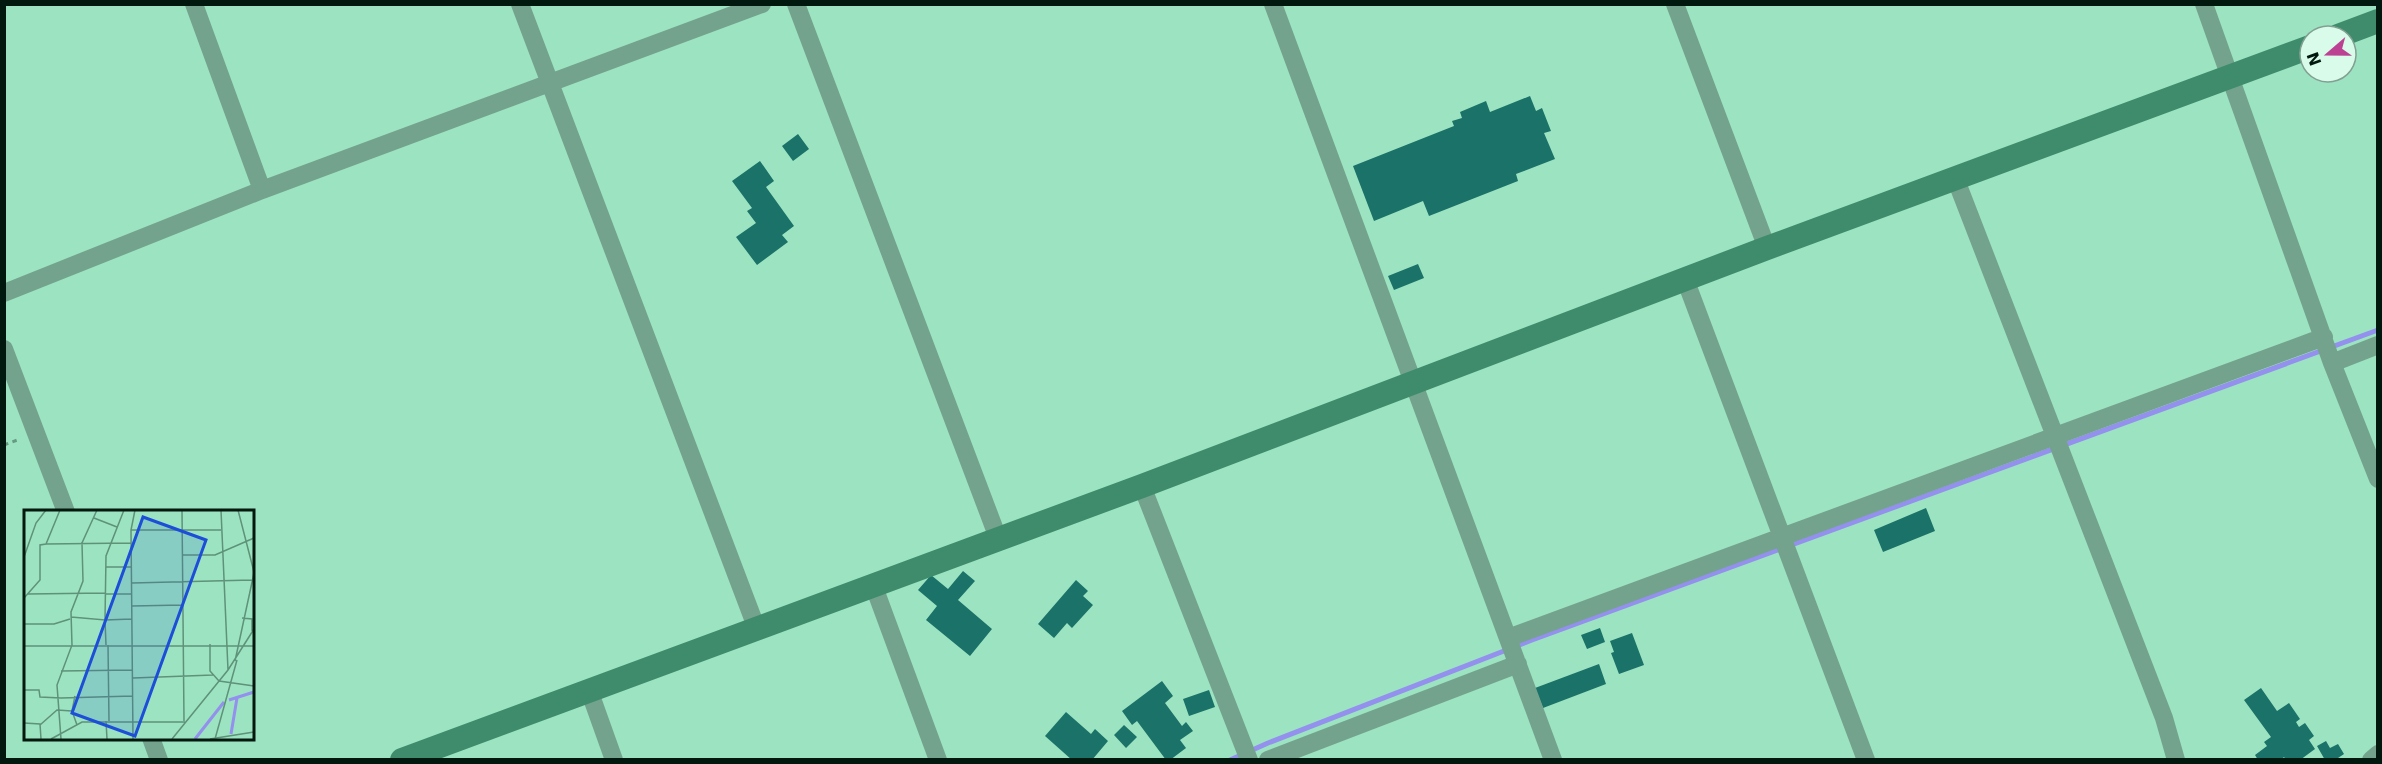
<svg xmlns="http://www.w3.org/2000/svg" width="2382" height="764" viewBox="0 0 2382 764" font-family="'DejaVu Sans',sans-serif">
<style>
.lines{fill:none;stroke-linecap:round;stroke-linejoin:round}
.stream{stroke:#9390ee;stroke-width:5}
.building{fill:#1a7268}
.path{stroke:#659b81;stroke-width:3;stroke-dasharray:4.5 4.5;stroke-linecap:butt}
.street{stroke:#74a38d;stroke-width:18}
.secondary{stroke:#3f8c6c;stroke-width:24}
.inset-river{fill:none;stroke:#9390ee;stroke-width:3}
.inset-road{fill:none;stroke:#5e9279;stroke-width:1.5}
.view{fill:#1d4ed8;fill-opacity:0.15;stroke:#1d4ed8;stroke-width:3}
.inset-edge{fill:none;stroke:#00180d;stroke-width:3}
</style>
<rect width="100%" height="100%" fill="#9ce3c1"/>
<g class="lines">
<path class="stream" d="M 1230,760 L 1268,743 L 1532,640 L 2378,330"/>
</g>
<path class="building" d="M 1530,96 L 1536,111 L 1542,108 L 1551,131 L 1544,133 L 1555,159 L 1516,174 L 1518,181 L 1429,216 L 1423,201 L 1374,221 L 1353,166 L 1454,126 L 1452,121 L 1462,118 L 1460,112 L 1486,101 L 1490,112 Z
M 798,134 L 809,149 L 793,161 L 782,146 Z
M 760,161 L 774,181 L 766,187 L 794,226 L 782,235 L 788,242 L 757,265 L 736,237 L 756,223 L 747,211 L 752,208 L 732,181 Z
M 1418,264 L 1424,278 L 1394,290 L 1388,276 Z
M 1926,508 L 1935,531 L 1883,552 L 1874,530 Z
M 963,571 L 975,581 L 958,600 L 992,629 L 970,656 L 926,620 L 937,606 L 918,590 L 931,575 L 948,589 Z
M 1076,580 L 1088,591 L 1083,596 L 1093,605 L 1072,628 L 1067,623 L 1054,638 L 1038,624 Z
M 1600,628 L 1605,642 L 1587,649 L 1581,635 Z
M 1632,633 L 1644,665 L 1619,674 L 1611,653 L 1614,652 L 1610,641 Z
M 1599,664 L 1606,684 L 1543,708 L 1535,688 Z
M 1162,681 L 1173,696 L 1165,703 L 1182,726 L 1186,722 L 1193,731 L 1180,740 L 1186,748 L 1170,760 L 1166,760 L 1137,721 L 1132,725 L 1122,711 Z
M 2261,688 L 2277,711 L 2289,703 L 2300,719 L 2296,722 L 2299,727 L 2305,723 L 2314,736 L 2309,740 L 2315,749 L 2300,760 L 2286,760 L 2284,757 L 2281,760 L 2258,760 L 2255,755 L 2267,746 L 2264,742 L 2271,737 L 2244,700 Z
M 1209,690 L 1215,707 L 1189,716 L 1183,699 Z
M 1066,712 L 1091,734 L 1095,729 L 1108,741 L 1092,760 L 1072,760 L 1045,736 Z
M 1124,725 L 1137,737 L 1126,748 L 1114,735 Z
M 2326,741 L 2330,748 L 2338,744 L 2344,754 L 2335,760 L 2325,760 L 2317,746 Z"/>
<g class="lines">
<path class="path" d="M 4,445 L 20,439"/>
<path class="street" d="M 194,4 L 262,190
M 520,4 L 755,624 L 752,629
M 796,4 L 998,538
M 1273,4 L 1553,760
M 1675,4 L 1767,248
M 2204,4 L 2332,363 L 2378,479
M 1956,180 L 2164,718 L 2176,760
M 1685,279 L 1866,760
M 4,293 L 262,190 L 762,4
M 4,349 L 66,512
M 2332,363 L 2378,345
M 1142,486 L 1249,760
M 873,584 L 938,760
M 1508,638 L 2324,337
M 589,690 L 614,760
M 151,738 L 159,760
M 1268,760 L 1518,664
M 2371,760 L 2378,754"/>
<path class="secondary" d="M 2338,36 L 2378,21
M 402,760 L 1142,486 L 1767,248 L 2310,47"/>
</g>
<g transform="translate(24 510)">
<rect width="230" height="230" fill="#9ce3c1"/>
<path class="inset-river" d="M 205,190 L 230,182M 207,224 L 213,188M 171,229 L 200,192"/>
<path class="inset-road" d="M 158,0 L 160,211M 197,0 L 204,160M 214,0 L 230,62M 70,8 L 93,17M 107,20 L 197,20M 22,34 L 107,33M 159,45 L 191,45 L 230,28M 0,47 L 12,13 L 22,0M 82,57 L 108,57M 108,73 L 228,70M 4,84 L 81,83M 81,84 L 108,84M 0,88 L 16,70 L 16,35 L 22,34 L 36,0M 108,96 L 159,95M 47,107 L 81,110 L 82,46 L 100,0M 218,108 L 228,109 L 228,121M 0,114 L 30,114 L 46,109M 186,134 L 186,161 L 195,171M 82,135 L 81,110 L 108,109M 84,135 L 85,211M 0,136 L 230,136M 211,151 L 230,63M 37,161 L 109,160M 109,168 L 189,165M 195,171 L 230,176M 0,180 L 15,180 L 16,187 L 37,188 L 109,186M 51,186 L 48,201 L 53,215M 82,211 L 83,229M 0,213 L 16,214 L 17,229M 16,215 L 33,200 L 48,201M 27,229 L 58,212 L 161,212M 37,229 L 33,175 L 48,135 L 47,102 L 59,71 L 58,33 L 73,0M 109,229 L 107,20 L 111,0M 148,229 L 204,160 L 230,119M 186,229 L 230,222M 191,229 L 213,150"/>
<path class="view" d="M 119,7 L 182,30 L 111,226 L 48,203 Z"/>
<rect width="230" height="230" class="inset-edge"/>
</g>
<rect width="2382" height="764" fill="none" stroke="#00180d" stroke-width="12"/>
<g transform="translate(2328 54) rotate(250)"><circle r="28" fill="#d9fbea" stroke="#82a092" stroke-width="1.5"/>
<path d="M0-4.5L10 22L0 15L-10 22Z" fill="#bc4192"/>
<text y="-9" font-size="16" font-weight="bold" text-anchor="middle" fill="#00180d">N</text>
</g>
</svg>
